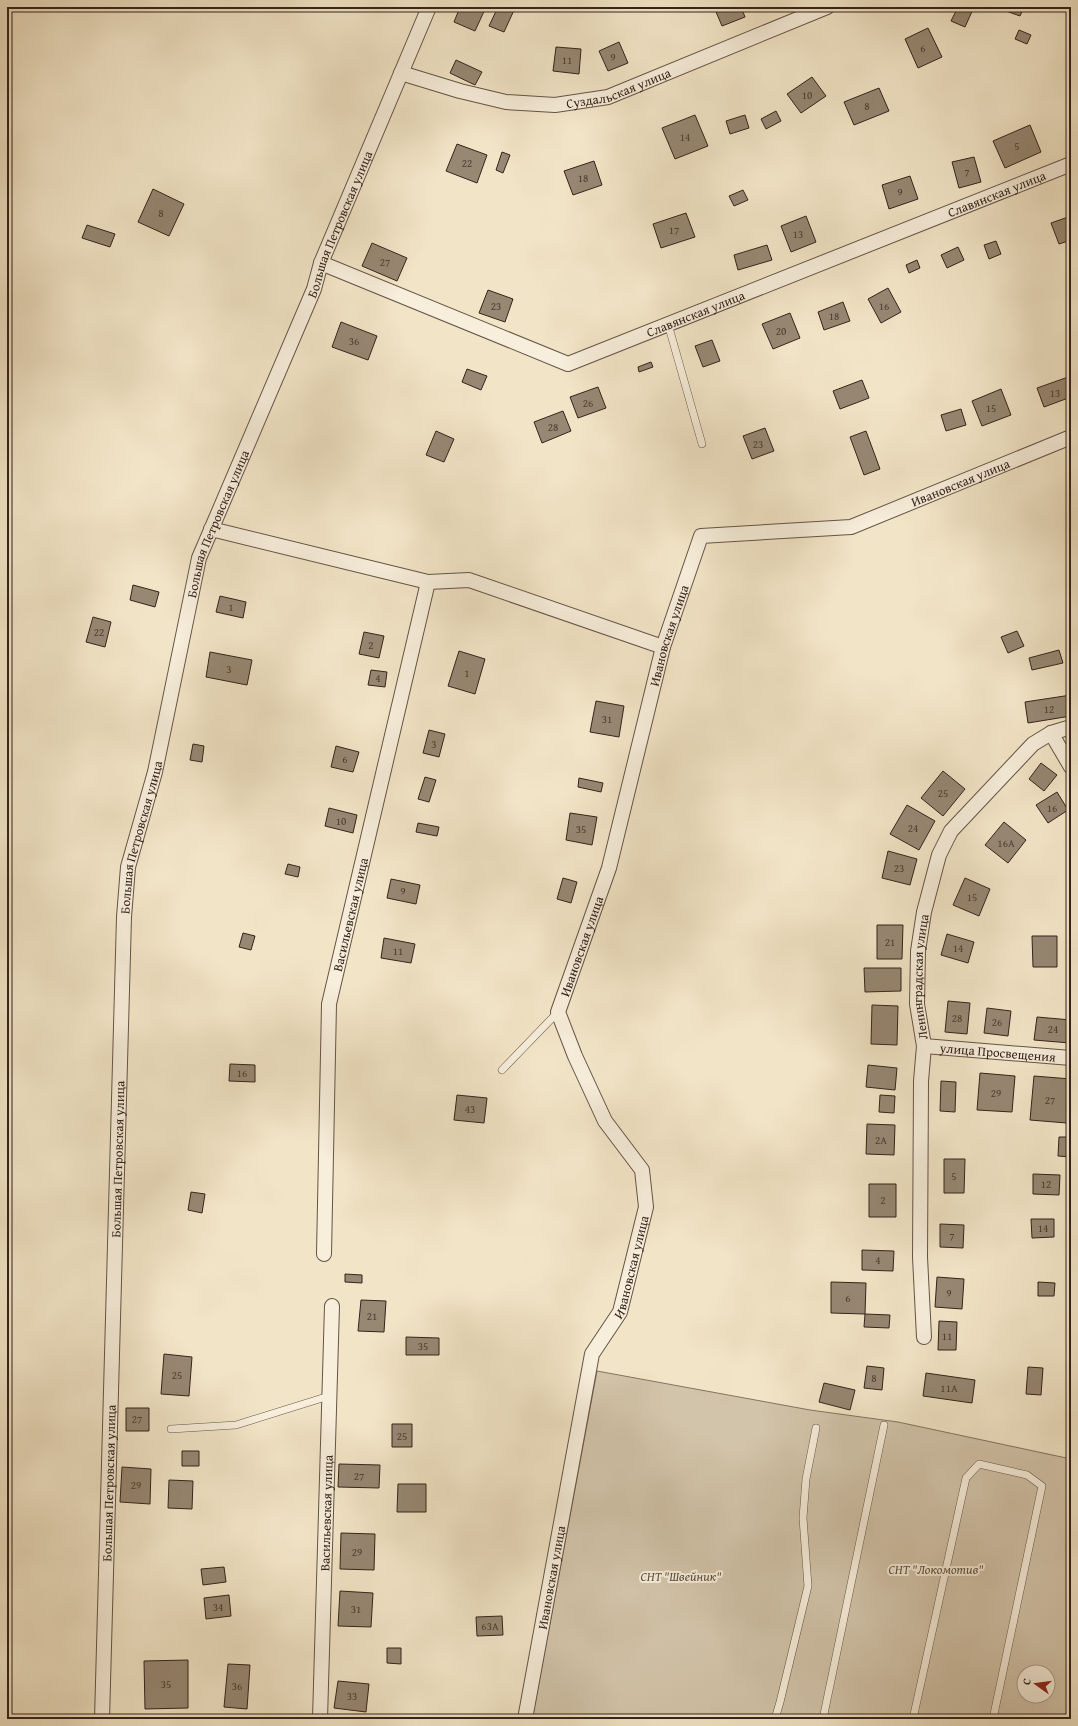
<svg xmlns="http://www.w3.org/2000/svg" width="1078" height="1726" viewBox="0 0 1078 1726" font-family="'Gentium Book Plus',serif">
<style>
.green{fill:#d2c4aa;stroke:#837462;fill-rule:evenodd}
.building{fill:#978874;stroke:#34231b}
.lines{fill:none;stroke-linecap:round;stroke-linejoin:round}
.lane-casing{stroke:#645446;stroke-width:8}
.street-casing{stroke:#645446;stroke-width:16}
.lane{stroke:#f7eedb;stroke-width:7}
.street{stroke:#f7eedb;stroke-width:14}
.labels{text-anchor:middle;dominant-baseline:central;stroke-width:4;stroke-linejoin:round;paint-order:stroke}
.number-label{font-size:11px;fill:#4d3c31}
.street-label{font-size:13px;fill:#34231b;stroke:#f7eedb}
.park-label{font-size:13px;font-style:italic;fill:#5c4b3f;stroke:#f7eedb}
</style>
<rect width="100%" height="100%" fill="#f2e5c7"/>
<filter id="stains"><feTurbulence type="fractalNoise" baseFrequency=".005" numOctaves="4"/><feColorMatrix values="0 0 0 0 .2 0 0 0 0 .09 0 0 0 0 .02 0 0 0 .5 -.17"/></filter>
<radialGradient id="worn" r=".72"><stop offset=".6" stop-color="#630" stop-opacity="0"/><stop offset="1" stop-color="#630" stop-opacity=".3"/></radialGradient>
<path class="green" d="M 597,1371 L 810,1410 L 898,1422 L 1071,1459 L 1071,1719 L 532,1719 ZM 1024,1672 L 1048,1672 L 1048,1696 L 1024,1696 Z"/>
<path class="building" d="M 460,7 L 486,7 L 475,31 L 454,22 Z
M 498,7 L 515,8 L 504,32 L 489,26 Z
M 714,7 L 741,7 L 745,17 L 722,26 Z
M 958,7 L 974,7 L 965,27 L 951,21 Z
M 1008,7 L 1024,7 L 1020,16 L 1006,11 Z
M 928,28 L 942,57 L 918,68 L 905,39 Z
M 1019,30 L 1031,35 L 1027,44 L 1015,39 Z
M 619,42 L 628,63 L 608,71 L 599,51 Z
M 556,47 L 581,49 L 579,74 L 553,71 Z
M 456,60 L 482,72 L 475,85 L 450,73 Z
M 812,77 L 826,96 L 801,113 L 787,94 Z
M 879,88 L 889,111 L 854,125 L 844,102 Z
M 776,111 L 781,121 L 766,129 L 761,119 Z
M 695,115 L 708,146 L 675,159 L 662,128 Z
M 745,115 L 749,128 L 730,134 L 726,121 Z
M 1030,125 L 1041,152 L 1005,168 L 993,141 Z
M 457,144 L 487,155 L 477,183 L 446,171 Z
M 502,152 L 510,155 L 503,173 L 496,170 Z
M 974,157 L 981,182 L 959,188 L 952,162 Z
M 594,161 L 602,185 L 573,195 L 564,171 Z
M 910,176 L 918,199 L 889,209 L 882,185 Z
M 153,189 L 184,204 L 169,236 L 138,222 Z
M 743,190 L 748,200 L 734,206 L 729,196 Z
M 686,213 L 695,237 L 661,248 L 653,224 Z
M 806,216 L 816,242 L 791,252 L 781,226 Z
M 1071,216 L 1071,240 L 1059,244 L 1051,223 Z
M 87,225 L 115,234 L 110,247 L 82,238 Z
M 996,241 L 1001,254 L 989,259 L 984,245 Z
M 372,243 L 407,258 L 397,281 L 362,266 Z
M 767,245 L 772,260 L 738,270 L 734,255 Z
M 958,247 L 964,260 L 947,268 L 941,255 Z
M 917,260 L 920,268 L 909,273 L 906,265 Z
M 888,288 L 901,312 L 881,323 L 868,299 Z
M 488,290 L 513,299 L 505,322 L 479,313 Z
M 843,302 L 850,321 L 824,330 L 818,312 Z
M 790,313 L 800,338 L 773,349 L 762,324 Z
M 341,322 L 377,336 L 368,360 L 332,347 Z
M 712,340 L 720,361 L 703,367 L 695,346 Z
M 651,362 L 653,367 L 639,372 L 638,367 Z
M 467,369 L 487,376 L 481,390 L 462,382 Z
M 1071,376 L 1071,397 L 1044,407 L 1037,388 Z
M 862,380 L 869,398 L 840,409 L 833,391 Z
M 598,387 L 606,408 L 578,418 L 570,397 Z
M 1001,389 L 1011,415 L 982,426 L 972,401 Z
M 961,409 L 966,425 L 946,431 L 941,415 Z
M 563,411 L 571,431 L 542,443 L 534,422 Z
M 765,428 L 774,451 L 752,459 L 743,436 Z
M 436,431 L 454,439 L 444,462 L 426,455 Z
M 866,431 L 880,469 L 864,475 L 850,437 Z
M 133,585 L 159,592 L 155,607 L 130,600 Z
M 220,596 L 246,602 L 243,618 L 216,612 Z
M 93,617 L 111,622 L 105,647 L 86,642 Z
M 1017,631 L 1024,646 L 1008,653 L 1001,637 Z
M 364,632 L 384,636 L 379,658 L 359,654 Z
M 1059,650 L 1063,663 L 1032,670 L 1029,658 Z
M 459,651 L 485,659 L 475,694 L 448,686 Z
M 210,652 L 252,660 L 247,685 L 206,677 Z
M 371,670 L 387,672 L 385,687 L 368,685 Z
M 1071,695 L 1071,716 L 1028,723 L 1025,702 Z
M 596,701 L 624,706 L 619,737 L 590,732 Z
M 429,730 L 445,734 L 439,757 L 423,753 Z
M 193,744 L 204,746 L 202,762 L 190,760 Z
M 336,746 L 359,752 L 353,772 L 331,767 Z
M 1041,763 L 1057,775 L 1044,791 L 1029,779 Z
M 943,771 L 965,789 L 943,816 L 921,798 Z
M 425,777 L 436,780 L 429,802 L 418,799 Z
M 579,778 L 603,783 L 601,792 L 578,787 Z
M 1057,792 L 1068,810 L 1048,823 L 1036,805 Z
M 907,805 L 935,821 L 919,850 L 890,834 Z
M 329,808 L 357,815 L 353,833 L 325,826 Z
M 570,813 L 597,817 L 592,845 L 566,840 Z
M 1004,822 L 1026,840 L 1008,863 L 985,845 Z
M 418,823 L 439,827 L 437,836 L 416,832 Z
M 888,851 L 917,859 L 910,885 L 882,878 Z
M 288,864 L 300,867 L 298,877 L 285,874 Z
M 563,878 L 577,882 L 571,903 L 557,899 Z
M 965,878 L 990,889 L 979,916 L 953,905 Z
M 391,879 L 420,885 L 416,904 L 387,898 Z
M 877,925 L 903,925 L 902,959 L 877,959 Z
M 243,933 L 255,936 L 251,950 L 239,947 Z
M 947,934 L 974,942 L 968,963 L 941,955 Z
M 1032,936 L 1057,936 L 1057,967 L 1033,967 Z
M 384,938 L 415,944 L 411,963 L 381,958 Z
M 864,968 L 901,968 L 901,991 L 865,992 Z
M 948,1001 L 970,1003 L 967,1034 L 945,1032 Z
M 872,1005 L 898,1006 L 897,1045 L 871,1044 Z
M 987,1008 L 1011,1011 L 1008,1036 L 984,1033 Z
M 1037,1017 L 1071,1020 L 1070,1043 L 1034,1040 Z
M 230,1064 L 255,1065 L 255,1082 L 229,1081 Z
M 868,1065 L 897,1068 L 895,1090 L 866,1087 Z
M 980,1073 L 1015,1076 L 1012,1112 L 977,1110 Z
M 1034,1076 L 1071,1079 L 1067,1123 L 1030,1120 Z
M 941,1081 L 956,1082 L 955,1112 L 940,1111 Z
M 457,1095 L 487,1098 L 484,1123 L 454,1120 Z
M 880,1095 L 895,1096 L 894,1113 L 879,1112 Z
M 867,1124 L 895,1125 L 894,1155 L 866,1154 Z
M 1059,1137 L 1071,1137 L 1071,1157 L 1058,1156 Z
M 944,1159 L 965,1159 L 964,1193 L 944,1193 Z
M 1033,1174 L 1060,1175 L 1059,1195 L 1033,1194 Z
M 869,1184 L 896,1184 L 896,1217 L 869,1217 Z
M 191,1192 L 205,1194 L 202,1213 L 188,1210 Z
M 1031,1219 L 1054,1219 L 1054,1237 L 1032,1238 Z
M 940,1224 L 964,1225 L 963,1248 L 940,1247 Z
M 862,1250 L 894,1251 L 893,1271 L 862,1270 Z
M 345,1274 L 362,1275 L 362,1283 L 345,1282 Z
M 937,1277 L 964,1279 L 962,1309 L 935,1307 Z
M 831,1282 L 866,1283 L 865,1314 L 831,1313 Z
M 1038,1282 L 1055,1283 L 1054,1296 L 1038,1296 Z
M 361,1300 L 386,1301 L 384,1332 L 358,1331 Z
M 865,1314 L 890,1315 L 889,1328 L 864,1327 Z
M 939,1321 L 957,1322 L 956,1350 L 938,1350 Z
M 406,1337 L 439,1338 L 439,1355 L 406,1355 Z
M 164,1354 L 192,1357 L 189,1396 L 161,1394 Z
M 867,1366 L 884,1368 L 882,1390 L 864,1388 Z
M 1028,1367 L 1043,1368 L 1041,1395 L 1026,1394 Z
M 926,1373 L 975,1380 L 972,1403 L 923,1396 Z
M 824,1383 L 855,1390 L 850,1410 L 819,1402 Z
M 126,1408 L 149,1408 L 149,1431 L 126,1431 Z
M 392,1424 L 412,1424 L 412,1447 L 392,1447 Z
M 182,1451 L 199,1451 L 199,1466 L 182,1466 Z
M 339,1464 L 380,1465 L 379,1488 L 338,1487 Z
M 122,1467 L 151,1469 L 150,1504 L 120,1502 Z
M 169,1480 L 193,1481 L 192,1509 L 168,1508 Z
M 398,1484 L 426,1484 L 426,1512 L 397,1512 Z
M 341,1533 L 375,1534 L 374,1570 L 340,1569 Z
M 224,1567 L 226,1582 L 203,1585 L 201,1569 Z
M 340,1591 L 373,1593 L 371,1627 L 338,1626 Z
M 229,1595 L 231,1616 L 206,1619 L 204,1598 Z
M 502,1616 L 503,1635 L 477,1636 L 476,1617 Z
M 387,1648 L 401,1648 L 401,1664 L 387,1663 Z
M 188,1660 L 188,1708 L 145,1709 L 144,1661 Z
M 228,1664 L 250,1665 L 247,1709 L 224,1707 Z
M 338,1681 L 369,1684 L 366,1712 L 334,1708 Z
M 252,1716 L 300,1718 L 300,1719 L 251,1719 Z"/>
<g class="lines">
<g class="lane-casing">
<path id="lane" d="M 668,324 L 702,444
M 502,1070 L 558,1012
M 171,1429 L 236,1425 L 329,1396
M 775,1719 L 780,1702 L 808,1586 L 803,1518 L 806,1479 L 816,1428
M 823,1719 L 884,1425
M 913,1719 L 966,1478 L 979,1464 L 1027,1475 L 1042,1486 L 993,1719"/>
</g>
<g class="street-casing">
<g id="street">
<path id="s1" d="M 401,73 L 460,91 L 506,102 L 555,105 L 608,97 L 827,7"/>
<path id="s2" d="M 321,263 L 568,364 L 1071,164"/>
<path d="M 211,529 L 428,582 L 469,580 L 663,647"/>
<path d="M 1051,733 L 1071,767"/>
<path id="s3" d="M 924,1046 L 1071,1058"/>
<path id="s4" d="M 324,1254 L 329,1004 L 428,582"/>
<path id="s5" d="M 924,1337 L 920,1257 L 921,1081 L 924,1046 L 917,1004 L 918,951 L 924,912 L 939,855 L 951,831 L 1033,744 L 1051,733 L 1071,727"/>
<path id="s6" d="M 102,1719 L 124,917 L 128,867 L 155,772 L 199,558 L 314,289 L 321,263 L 429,7"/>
<path id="s7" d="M 320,1719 L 332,1306"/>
<path id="s8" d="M 525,1719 L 592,1354 L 620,1312 L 646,1207 L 642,1170 L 605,1121 L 575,1056 L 558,1012 L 609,868 L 663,647 L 701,536 L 851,527 L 1071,437"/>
</g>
</g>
<use href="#lane" class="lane"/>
<use href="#street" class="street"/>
</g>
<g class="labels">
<g class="number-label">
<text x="923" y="48">6</text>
<text x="613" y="57">9</text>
<text x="567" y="60">11</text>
<text x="807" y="95">10</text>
<text x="867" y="106">8</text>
<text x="685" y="137">14</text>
<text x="1017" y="146">5</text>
<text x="467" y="163">22</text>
<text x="967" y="172">7</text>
<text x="583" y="178">18</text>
<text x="900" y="192">9</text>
<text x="161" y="213">8</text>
<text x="674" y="230">17</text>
<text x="798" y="234">13</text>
<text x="385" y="262">27</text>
<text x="496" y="306">23</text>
<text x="884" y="306">16</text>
<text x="834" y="316">18</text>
<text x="781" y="331">20</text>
<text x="354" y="341">36</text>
<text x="1055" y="393">13</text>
<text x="588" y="403">26</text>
<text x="991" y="408">15</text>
<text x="553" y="427">28</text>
<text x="758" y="444">23</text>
<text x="231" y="607">1</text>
<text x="99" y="632">22</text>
<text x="371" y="645">2</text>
<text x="229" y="669">3</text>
<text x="467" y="673">1</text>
<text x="378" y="678">4</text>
<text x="1049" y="709">12</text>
<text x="607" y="719">31</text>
<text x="434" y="744">3</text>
<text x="345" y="759">6</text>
<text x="943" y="793">25</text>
<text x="1052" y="808">16</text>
<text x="341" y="821">10</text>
<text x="913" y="828">24</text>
<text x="581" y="829">35</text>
<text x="1006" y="843">16А</text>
<text x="899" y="868">23</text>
<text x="403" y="891">9</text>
<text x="972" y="897">15</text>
<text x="890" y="942">21</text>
<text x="958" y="948">14</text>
<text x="398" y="951">11</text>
<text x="957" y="1018">28</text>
<text x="997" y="1022">26</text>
<text x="1053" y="1029">24</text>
<text x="242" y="1073">16</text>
<text x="996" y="1093">29</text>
<text x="1050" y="1100">27</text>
<text x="470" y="1109">43</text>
<text x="881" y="1140">2А</text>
<text x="954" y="1176">5</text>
<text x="1046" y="1184">12</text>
<text x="883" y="1200">2</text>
<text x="1043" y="1228">14</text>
<text x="952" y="1236">7</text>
<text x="878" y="1260">4</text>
<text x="949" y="1293">9</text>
<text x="848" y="1298">6</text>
<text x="372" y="1316">21</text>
<text x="947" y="1336">11</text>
<text x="423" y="1346">35</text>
<text x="177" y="1375">25</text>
<text x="874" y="1378">8</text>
<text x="949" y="1388">11А</text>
<text x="137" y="1419">27</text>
<text x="402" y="1436">25</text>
<text x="359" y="1476">27</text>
<text x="136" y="1485">29</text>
<text x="357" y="1552">29</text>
<text x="218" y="1607">34</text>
<text x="356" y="1609">31</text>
<text x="490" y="1626">63А</text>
<text x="166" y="1684">35</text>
<text x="237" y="1686">36</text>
<text x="352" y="1696">33</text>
</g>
<g class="street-label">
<text stroke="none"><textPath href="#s1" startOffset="224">Суздальская улица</textPath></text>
<text stroke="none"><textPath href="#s2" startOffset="728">Славянская улица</textPath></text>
<text stroke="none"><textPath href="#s6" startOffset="1532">Большая Петровская улица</textPath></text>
<text stroke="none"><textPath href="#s2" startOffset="404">Славянская улица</textPath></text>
<text stroke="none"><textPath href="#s8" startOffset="1513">Ивановская улица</textPath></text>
<text stroke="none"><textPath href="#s6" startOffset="1208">Большая Петровская улица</textPath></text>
<text stroke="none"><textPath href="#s8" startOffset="1140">Ивановская улица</textPath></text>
<text stroke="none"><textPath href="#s6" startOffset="884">Большая Петровская улица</textPath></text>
<text stroke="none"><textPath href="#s4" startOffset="342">Васильевская улица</textPath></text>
<text stroke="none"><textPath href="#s8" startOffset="817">Ивановская улица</textPath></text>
<text stroke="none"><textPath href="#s5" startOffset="361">Ленинградская улица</textPath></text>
<text stroke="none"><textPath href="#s3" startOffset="74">улица Просвещения</textPath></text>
<text stroke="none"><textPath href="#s6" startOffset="560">Большая Петровская улица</textPath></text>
<text stroke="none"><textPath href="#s8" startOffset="468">Ивановская улица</textPath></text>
<text stroke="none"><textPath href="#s6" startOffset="236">Большая Петровская улица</textPath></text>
<text stroke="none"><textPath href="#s7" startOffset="206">Васильевская улица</textPath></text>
<text stroke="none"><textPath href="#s8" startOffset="144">Ивановская улица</textPath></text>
</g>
<g class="park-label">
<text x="936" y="1569">СНТ "Локомотив"</text>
<text x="681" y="1576">СНТ "Швейник"</text>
</g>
</g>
<rect width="1078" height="1726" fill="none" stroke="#f2e5c7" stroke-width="24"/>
<rect x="8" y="8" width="1062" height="1710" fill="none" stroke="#34231b" stroke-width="2"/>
<rect x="12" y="12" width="1054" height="1702" fill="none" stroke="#34231b"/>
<g transform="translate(1036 1684) rotate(284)"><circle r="19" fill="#f7eedb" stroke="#a99d8e"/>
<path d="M0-3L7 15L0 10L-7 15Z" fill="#8f2418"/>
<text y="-6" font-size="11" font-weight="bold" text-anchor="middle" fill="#34231b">С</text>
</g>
<rect width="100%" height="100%" filter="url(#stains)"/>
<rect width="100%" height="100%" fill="url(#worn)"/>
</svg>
